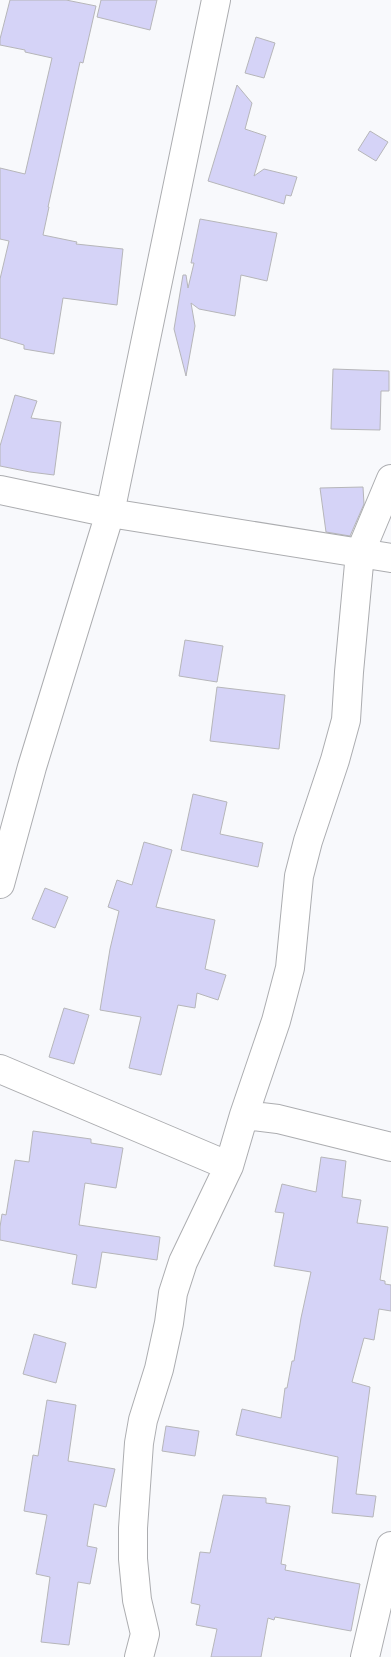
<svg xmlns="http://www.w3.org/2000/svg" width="391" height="1657" viewBox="0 0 391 1657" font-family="Quicksand,sans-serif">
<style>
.building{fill:#d5d3f7;stroke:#b6b6b9}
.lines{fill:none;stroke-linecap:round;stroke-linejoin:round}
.minor-casing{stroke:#acadb0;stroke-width:30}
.minor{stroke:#fff;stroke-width:28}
</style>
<rect width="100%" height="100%" fill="#f8f9fc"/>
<path class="building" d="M 10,0 L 66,0 L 96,6 L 83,63 L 80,62 L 48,207 L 49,207 L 43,235 L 77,242 L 76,244 L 123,249 L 117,305 L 63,298 L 54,354 L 24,349 L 24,345 L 0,338 L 0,279 L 9,241 L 0,239 L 0,168 L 25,174 L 52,58 L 25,52 L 25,50 L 0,45 L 0,39 Z
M 101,0 L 157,0 L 150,30 L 97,17 Z
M 256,37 L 275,43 L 264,78 L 245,73 Z
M 237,85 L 252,103 L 245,129 L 266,136 L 254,176 L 264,169 L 297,177 L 291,196 L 286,195 L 284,204 L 208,181 Z
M 370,131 L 388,142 L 376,161 L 358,150 Z
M 200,219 L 277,233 L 267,281 L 241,275 L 235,316 L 199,309 L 191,303 L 195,326 L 186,376 L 174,329 L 183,275 L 186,275 L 188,288 L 194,263 L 191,263 Z
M 333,369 L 389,371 L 389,391 L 381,391 L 380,430 L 331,429 Z
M 15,395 L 37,401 L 31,418 L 61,422 L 54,475 L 30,472 L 0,466 L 0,446 Z
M 363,487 L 364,504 L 350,536 L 326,532 L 320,488 Z
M 185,640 L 223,646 L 217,682 L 179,676 Z
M 217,687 L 285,695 L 279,749 L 210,741 Z
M 193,794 L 227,802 L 220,834 L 263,843 L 258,867 L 181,850 Z
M 144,842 L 172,850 L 156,907 L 215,920 L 205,969 L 226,975 L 218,1000 L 197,993 L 195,1008 L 178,1005 L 161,1075 L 129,1068 L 141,1017 L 100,1010 L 110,949 L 119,911 L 108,907 L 117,880 L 132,885 Z
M 45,888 L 68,897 L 55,928 L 32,919 Z
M 64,1008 L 89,1015 L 74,1064 L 49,1057 Z
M 33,1131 L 91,1139 L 91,1143 L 123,1148 L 116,1188 L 85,1183 L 79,1225 L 160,1237 L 157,1260 L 102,1252 L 96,1288 L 72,1284 L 77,1255 L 0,1240 L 0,1227 L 2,1214 L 6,1215 L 15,1160 L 29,1162 Z
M 321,1157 L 346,1161 L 342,1197 L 361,1200 L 357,1223 L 388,1227 L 380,1280 L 385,1281 L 385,1284 L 391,1285 L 391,1311 L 379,1309 L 374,1340 L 364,1338 L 352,1382 L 370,1387 L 356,1494 L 376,1496 L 373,1517 L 332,1513 L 338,1457 L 236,1435 L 242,1409 L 281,1418 L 285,1388 L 287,1388 L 292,1361 L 294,1361 L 301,1318 L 311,1272 L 274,1266 L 284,1213 L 275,1212 L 282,1184 L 316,1192 Z
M 34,1334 L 66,1343 L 56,1383 L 23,1374 Z
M 47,1400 L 76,1405 L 68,1461 L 115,1469 L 106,1507 L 94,1504 L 87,1546 L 97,1548 L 90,1584 L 78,1582 L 69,1645 L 41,1642 L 50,1577 L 36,1574 L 47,1515 L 24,1511 L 33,1455 L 38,1456 Z
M 166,1426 L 199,1431 L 195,1456 L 162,1451 Z
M 223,1495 L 266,1498 L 266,1503 L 290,1506 L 281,1564 L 286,1565 L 285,1570 L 360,1584 L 351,1631 L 275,1617 L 274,1620 L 268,1618 L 261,1657 L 211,1657 L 217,1629 L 196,1625 L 200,1605 L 191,1603 L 200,1552 L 210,1553 Z"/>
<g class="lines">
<g class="minor-casing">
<path id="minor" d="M 0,490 L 110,513 L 391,558
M 0,884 L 32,767 L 110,513 L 216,0
M 0,1069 L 229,1166
M 244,1115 L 278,1119 L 391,1147
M 139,1657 L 145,1634 L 137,1600 L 133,1559 L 133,1528 L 139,1443 L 143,1420 L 159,1369 L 169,1323 L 173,1293 L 183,1262 L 229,1166 L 244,1115 L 276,1021 L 290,968 L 299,876 L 308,841 L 335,760 L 346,720 L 349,672 L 360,553 L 391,479
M 365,1657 L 391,1546"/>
</g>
<use href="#minor" class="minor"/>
</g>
</svg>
